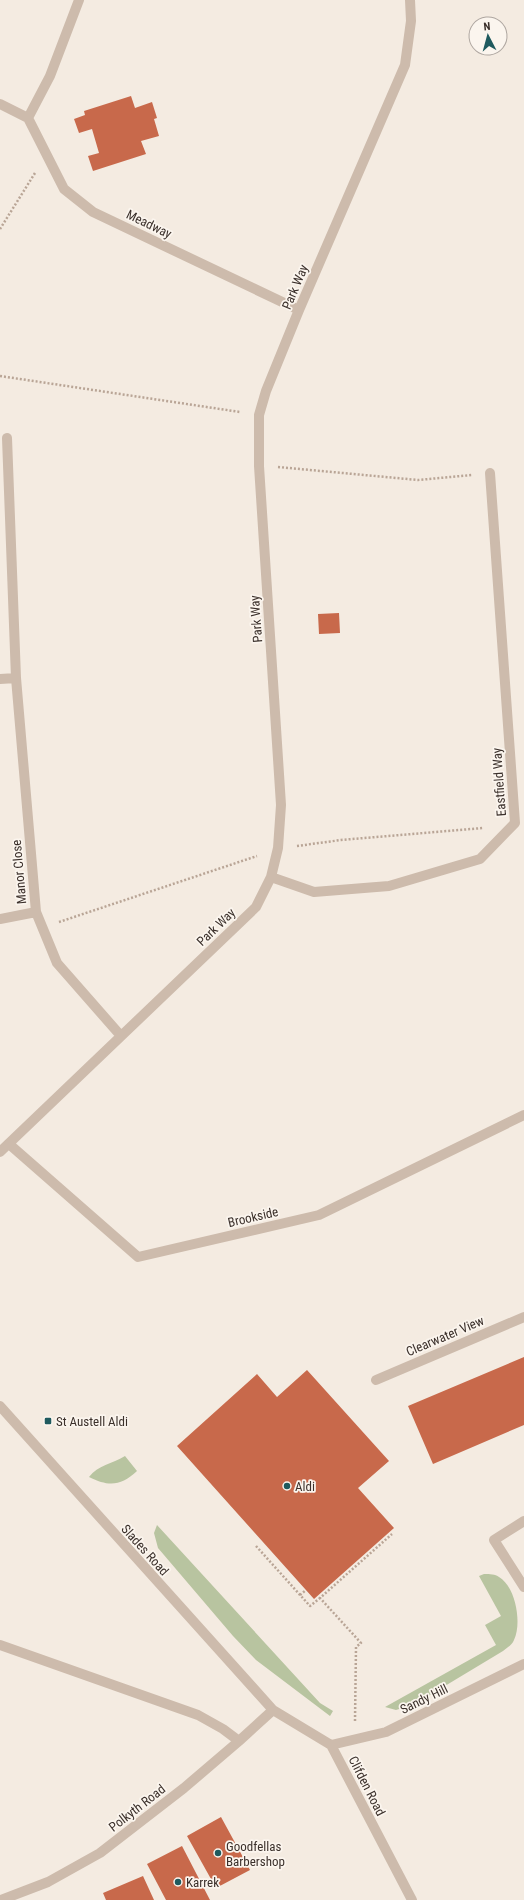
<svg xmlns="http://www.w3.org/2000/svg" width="524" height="1900" viewBox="0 0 524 1900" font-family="'Roboto Condensed',sans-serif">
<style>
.green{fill:#b8c4a0}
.building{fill:#c8694b}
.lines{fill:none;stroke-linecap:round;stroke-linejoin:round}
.path{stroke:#b9a596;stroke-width:2.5;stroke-dasharray:2 2;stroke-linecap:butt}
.minor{stroke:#cdbbac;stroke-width:10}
.poi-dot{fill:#1f5a5e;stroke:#fbf5ee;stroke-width:1.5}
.labels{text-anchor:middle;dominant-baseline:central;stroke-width:3.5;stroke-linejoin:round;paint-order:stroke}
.street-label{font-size:13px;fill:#3b302b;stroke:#fbf5ee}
.poi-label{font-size:13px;fill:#3b302b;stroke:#fbf5ee;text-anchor:start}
</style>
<rect width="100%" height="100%" fill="#f4ebe1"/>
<path class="green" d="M 125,1456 L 137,1471 C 121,1486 109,1487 89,1477 C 98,1465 112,1464 125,1456 Z
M 157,1525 L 320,1703 L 333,1711 L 330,1716 L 256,1660 L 233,1636 L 158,1548 L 154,1533 Z
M 484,1574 C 490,1574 495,1574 499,1577 C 516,1587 522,1624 514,1640 C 512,1645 507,1648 503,1651 L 415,1704 L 396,1710 L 385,1707 L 496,1645 L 485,1625 L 501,1616 L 479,1576 Z"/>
<path class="building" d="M 131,96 L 135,108 L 152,102 L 157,118 L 154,119 L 159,136 L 141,141 L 146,154 L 93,171 L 88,156 L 99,153 L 92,129 L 79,133 L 74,119 L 85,115 L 84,111 Z
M 339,613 L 340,633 L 319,634 L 318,614 Z
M 524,1357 L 524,1425 L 433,1464 L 408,1406 Z
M 307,1370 L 389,1461 L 358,1488 L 394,1528 L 314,1599 L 177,1446 L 257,1374 L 277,1397 Z
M 221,1817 L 250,1870 L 216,1888 L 187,1836 Z
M 182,1846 L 210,1900 L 166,1900 L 147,1864 Z
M 143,1876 L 154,1900 L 106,1900 L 103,1893 Z"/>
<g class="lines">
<path class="path" d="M 0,229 L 35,173
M 0,376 L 240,412
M 278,467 L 418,480 L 472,475
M 297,846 L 341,840 L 483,828
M 59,922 L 257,856
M 256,1546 L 310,1606 L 320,1598
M 300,1595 L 306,1590
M 355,1721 L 356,1647 L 361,1643 L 320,1598 L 392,1534"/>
<path class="minor" d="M 0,104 L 28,118 L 64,189 L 93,212 L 299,310
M 28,118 L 50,76 L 79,0
M 7,438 L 16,678 L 36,912 L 57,963 L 121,1036
M 0,679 L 16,678
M 271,877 L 314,892 L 389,886 L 480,859 L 515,823 L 490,473
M 0,919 L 36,912
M 9,1144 L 138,1257 L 319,1215 L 524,1115
M 0,1152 L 256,907 L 271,877 L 278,848 L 281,805 L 259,466 L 259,415 L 266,391 L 299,310 L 405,65 L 411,21 L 410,0
M 376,1380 L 524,1317
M 0,1406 L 273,1710 L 331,1745 L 412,1900
M 524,1521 L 494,1540 L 524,1587
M 0,1645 L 198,1715 L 223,1729 L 239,1741
M 331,1745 L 386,1732 L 524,1664
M 1,1900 L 48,1882 L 100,1853 L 184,1788 L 239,1741 L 273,1710"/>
</g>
<g class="poi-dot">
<rect x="44" y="1417" width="8" height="8" rx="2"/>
<circle cx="287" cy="1486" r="4"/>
<circle cx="218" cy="1853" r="4"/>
<circle cx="178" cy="1882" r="4"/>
</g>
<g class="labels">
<g class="street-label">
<text transform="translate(149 224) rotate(26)">Meadway</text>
<text transform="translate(295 287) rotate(-67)">Park Way</text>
<text transform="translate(256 619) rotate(-94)">Park Way</text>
<text transform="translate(499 782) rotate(-94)">Eastfield Way</text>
<text transform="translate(19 872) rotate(-95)">Manor Close</text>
<text transform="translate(216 927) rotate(-44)">Park Way</text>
<text transform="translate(253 1217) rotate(-13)">Brookside</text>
<text transform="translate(445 1336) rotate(-23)">Clearwater View</text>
<text transform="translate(145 1550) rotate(48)">Slades Road</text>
<text transform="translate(424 1699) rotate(-26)">Sandy Hill</text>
<text transform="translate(367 1786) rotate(63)">Clifden Road</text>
<text transform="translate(137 1808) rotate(-38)">Polkyth Road</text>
</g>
<g class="poi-label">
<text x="56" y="1421">St Austell Aldi</text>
<text x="295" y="1486">Aldi</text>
<text x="226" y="1846">Goodfellas<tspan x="226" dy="15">Barbershop</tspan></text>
<text x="186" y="1882">Karrek</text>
</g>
</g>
<g transform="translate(488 36) rotate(354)"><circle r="19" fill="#fbf5ee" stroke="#aea6a0"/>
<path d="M0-3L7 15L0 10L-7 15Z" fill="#1f5a5e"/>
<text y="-6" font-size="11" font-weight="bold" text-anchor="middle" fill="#3b302b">N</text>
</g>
</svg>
